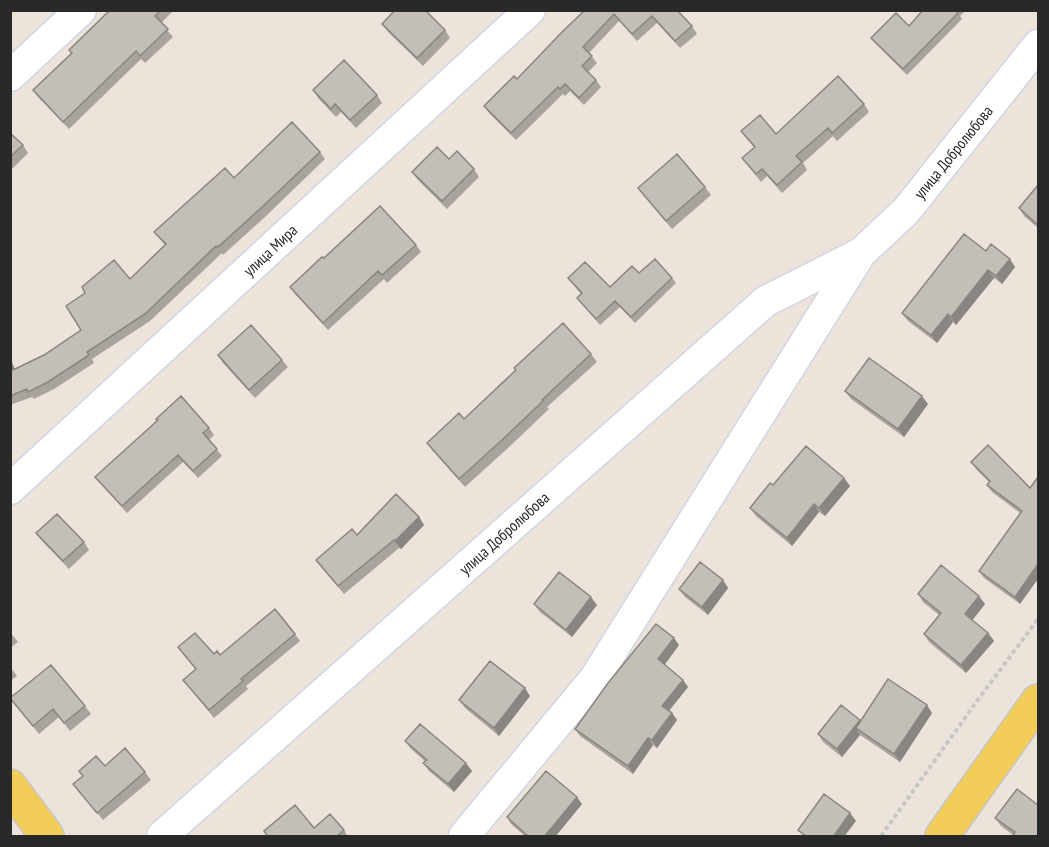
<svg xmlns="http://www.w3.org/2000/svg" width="1049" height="847" viewBox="0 0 1049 847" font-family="'PT Sans Narrow',sans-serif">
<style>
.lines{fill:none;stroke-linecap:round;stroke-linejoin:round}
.minor-casing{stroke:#d0d4e3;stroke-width:33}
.major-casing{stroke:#c7c7c7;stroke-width:36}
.path{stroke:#c7c7c7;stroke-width:4;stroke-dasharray:4.5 3;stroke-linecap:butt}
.minor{stroke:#fff;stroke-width:30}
.major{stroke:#f2cd59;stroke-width:33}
.wall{fill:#a9a39e}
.shaded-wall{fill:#898581}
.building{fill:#c4beb8;stroke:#898581;stroke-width:1.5}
.labels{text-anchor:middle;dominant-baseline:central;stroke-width:4.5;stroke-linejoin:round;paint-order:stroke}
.street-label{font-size:16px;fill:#292929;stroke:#fff}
</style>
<rect width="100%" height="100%" fill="#ece4db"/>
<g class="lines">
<g class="minor-casing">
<path id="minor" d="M 10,76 L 81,10
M 10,489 L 530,10
M 162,836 L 766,301 L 861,253
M 464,836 L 595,678 L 861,253 L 906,211 L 1038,45"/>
</g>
<g class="major-casing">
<path id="major" d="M 10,786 L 47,836
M 942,836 L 1038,701"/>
</g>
<path class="path" d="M 881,836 L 977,701 L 1038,619"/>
<use href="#minor" class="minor"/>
<use href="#major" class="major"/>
</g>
<path class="wall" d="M 110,10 L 174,10 L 161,23 L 173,37 L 145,63 L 141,59 L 69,129 L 38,97 L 33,90 L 71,53 L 69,50 Z
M 585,10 L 677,10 L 692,26 L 697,34 L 680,48 L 657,23 L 637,41 L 619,21 L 589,53 L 597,63 L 588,72 L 596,80 L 601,87 L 584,105 L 570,91 L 565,96 L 563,94 L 516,140 L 489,113 L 484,106 L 517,79 Z
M 923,10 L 966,10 L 960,16 L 962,19 L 907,75 L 876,44 L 871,38 L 909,26 Z
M 382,24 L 445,30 L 450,38 L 423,66 L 388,32 Z
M 313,90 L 377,95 L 382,103 L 356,128 L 341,112 L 336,117 L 318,98 Z
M 864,104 L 869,112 L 837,141 L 833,136 L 803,163 L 807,170 L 782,193 L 767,176 L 761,182 L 742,158 L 754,147 L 741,131 L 776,134 Z
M 10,133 L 23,145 L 28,153 L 10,171 Z
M 320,152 L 325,159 L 266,216 L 223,255 L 222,253 L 150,321 L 92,359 L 94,363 L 54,389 L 34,399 L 32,397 L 10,405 L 10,360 L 15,369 L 44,355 L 81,330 L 85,293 L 130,279 L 165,245 L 154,232 L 234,178 Z
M 449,159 L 474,169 L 479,177 L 447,209 L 418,180 L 412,172 Z
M 1038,185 L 1038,228 L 1024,216 L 1019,208 Z
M 705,187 L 711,195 L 672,229 L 644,196 L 638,188 Z
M 416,245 L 421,252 L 387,283 L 384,279 L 328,330 L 295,294 L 290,287 L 324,258 Z
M 986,251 L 1015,267 L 1002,284 L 994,278 L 956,325 L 953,322 L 937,343 L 908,321 L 902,313 Z
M 639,273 L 672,278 L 676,283 L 635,323 L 620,307 L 600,325 L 577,298 L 581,294 L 568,278 L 610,287 Z
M 591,354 L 597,362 L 547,407 L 549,409 L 508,448 L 465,487 L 433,451 L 427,443 L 464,419 Z
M 218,355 L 282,360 L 288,367 L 255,398 L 223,363 Z
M 845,391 L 928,404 L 904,437 L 851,399 Z
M 209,428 L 214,435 L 209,440 L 222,456 L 198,478 L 183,462 L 127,513 L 100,483 L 95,477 Z
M 971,462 L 1030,488 L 1020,604 L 984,578 L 979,571 L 1020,513 L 992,492 L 987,485 L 989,482 L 976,469 Z
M 844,478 L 850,486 L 825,516 L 819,512 L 792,546 L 756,516 L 750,508 L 773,485 Z
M 419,517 L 424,525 L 401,549 L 399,548 L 344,594 L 316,560 L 357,535 Z
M 36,533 L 84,542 L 89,550 L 69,569 L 42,541 Z
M 723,580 L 728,588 L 708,615 L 685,597 L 679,589 Z
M 918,594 L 985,604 L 972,620 L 988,633 L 994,641 L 966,673 L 929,642 L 924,634 L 939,615 L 923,602 Z
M 534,604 L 597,605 L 572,637 L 540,612 Z
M 10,632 L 18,642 L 10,648 Z
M 295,634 L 300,641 L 246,686 L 248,689 L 214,718 L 183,680 L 196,669 L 178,647 L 214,654 L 220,655 Z
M 679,645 L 664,665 L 683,680 L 688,687 L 669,711 L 672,713 L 677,720 L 657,748 L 653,745 L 633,774 L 580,736 L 575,729 Z
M 10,667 L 17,676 L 10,681 Z
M 530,696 L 499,736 L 465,708 L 459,700 Z
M 10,698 L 85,706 L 91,714 L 70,731 L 59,717 L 39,734 L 16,706 Z
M 932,713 L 900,762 L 860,735 L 842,757 L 823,742 L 818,734 L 860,721 Z
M 405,741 L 472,771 L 454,792 L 429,771 L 423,763 L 425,761 L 411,749 Z
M 79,771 L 145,772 L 151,780 L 103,820 L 73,784 L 83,776 Z
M 582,804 L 555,837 L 526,837 L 511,824 L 507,817 Z
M 1038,805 L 1013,835 L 1001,826 L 995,818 Z
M 314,828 L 344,830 L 348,837 L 267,837 L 264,831 Z"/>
<path class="shaded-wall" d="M 1010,259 L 1015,267 L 1002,284 L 996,276 Z
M 988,270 L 994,278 L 956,325 L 951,317 Z
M 948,314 L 953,322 L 937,343 L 931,335 Z
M 10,360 L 12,362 L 18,378 L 13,370 L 10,364 Z
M 922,396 L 928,404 L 904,437 L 898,429 Z
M 844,478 L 850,486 L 825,516 L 819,508 Z
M 814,504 L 819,512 L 792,546 L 787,538 Z
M 419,517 L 424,525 L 401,549 L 395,541 Z
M 1038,564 L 1038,579 L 1020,604 L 1015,597 Z
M 723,580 L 728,588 L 708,615 L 702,607 Z
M 979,596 L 985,604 L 971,622 L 965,614 Z
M 591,597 L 597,605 L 572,637 L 566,630 Z
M 988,633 L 994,641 L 966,673 L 961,665 Z
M 674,638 L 679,645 L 663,667 L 658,659 Z
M 683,680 L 688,687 L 667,713 L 662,706 Z
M 525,688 L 530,696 L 499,736 L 494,728 Z
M 927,705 L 932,713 L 900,762 L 894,754 Z
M 672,713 L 677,720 L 657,748 L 652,740 Z
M 860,720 L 862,732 L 856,728 L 860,735 L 842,757 L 837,749 Z
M 648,738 L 653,745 L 633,774 L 628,766 Z
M 466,763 L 472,771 L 454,792 L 448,784 Z
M 577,797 L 582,804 L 555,837 L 544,837 Z
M 850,813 L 856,821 L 844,837 L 833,837 Z"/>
<path class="building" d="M 110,10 L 161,10 L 155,16 L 168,29 L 140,56 L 136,51 L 63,122 L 33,90 L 72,53 L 69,50 Z
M 395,10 L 425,10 L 445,30 L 417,58 L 382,24 Z
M 585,10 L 677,10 L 692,26 L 675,41 L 652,16 L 632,34 L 614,14 L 583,47 L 592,56 L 582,66 L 596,80 L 579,98 L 565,84 L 560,89 L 558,87 L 511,133 L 484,106 L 514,76 L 517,79 L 564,30 Z
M 923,10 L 955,10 L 958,13 L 903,69 L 871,38 L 896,13 L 909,26 Z
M 344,60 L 377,95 L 350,120 L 335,104 L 331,109 L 313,90 Z
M 838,76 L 864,104 L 832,133 L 828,128 L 796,156 L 802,162 L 777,185 L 762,169 L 756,174 L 742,158 L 755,147 L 741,131 L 760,115 L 776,134 Z
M 292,122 L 320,152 L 261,208 L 218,247 L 216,246 L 145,314 L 87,352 L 89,355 L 48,382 L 28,392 L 27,389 L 10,396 L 10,364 L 13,370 L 44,355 L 81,330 L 66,306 L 85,293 L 82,287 L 114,260 L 130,279 L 166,244 L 154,232 L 225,168 L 234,178 Z
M 10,133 L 23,145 L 10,157 Z
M 437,147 L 449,159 L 457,151 L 474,169 L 442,201 L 412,172 Z
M 677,154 L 705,187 L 666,221 L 638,188 Z
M 1038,185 L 1038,225 L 1019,208 Z
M 380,206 L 416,245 L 382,275 L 378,271 L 323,323 L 290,287 L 322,257 L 324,258 Z
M 964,234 L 986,251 L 991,244 L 1010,259 L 996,276 L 988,270 L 951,317 L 948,314 L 931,335 L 902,313 Z
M 655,259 L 672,278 L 631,317 L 615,301 L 596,319 L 577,298 L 582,293 L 568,278 L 585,262 L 610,287 L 632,266 L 639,273 Z
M 563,323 L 591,354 L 542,400 L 543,401 L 502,440 L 459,479 L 427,443 L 459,413 L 464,419 L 516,370 L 514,368 Z
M 251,325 L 282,360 L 249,390 L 218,355 Z
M 869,358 L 922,396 L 898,429 L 845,391 Z
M 181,396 L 209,428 L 203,433 L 217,449 L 193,471 L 178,455 L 122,506 L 95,477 L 158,420 L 156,419 Z
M 988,445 L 1030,488 L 1038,477 L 1038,564 L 1015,597 L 979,571 L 1022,511 L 987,485 L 990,481 L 971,462 Z
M 806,446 L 844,478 L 819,508 L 814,504 L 787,538 L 750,508 L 770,483 L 773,485 Z
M 396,494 L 419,517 L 395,541 L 394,540 L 338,586 L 316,560 L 352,529 L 357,535 Z
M 57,514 L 84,542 L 63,561 L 36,533 Z
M 700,562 L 723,580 L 702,607 L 679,589 Z
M 941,565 L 979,596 L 965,614 L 988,633 L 961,665 L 924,634 L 941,613 L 918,594 Z
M 559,572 L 591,597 L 566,630 L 534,604 Z
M 275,609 L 295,634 L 241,679 L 243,681 L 209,710 L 183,680 L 196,669 L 178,647 L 195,633 L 214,654 L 217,651 L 220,655 Z
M 656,624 L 674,638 L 658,659 L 683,680 L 662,706 L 672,713 L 652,740 L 648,738 L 628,766 L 575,729 L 608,683 Z
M 490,661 L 525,688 L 494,728 L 459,700 Z
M 51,665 L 85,706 L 64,723 L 53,709 L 33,726 L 10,698 Z
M 888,679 L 927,705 L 894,754 L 856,728 Z
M 841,705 L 860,720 L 837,749 L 818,734 Z
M 420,724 L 466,763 L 448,784 L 423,763 L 427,760 L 405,741 Z
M 125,748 L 145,772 L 97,813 L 73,784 L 83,776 L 79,771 L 96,756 L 105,766 Z
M 546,771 L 577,797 L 544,837 L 529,837 L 507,817 Z
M 1017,789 L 1038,805 L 1038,837 L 1012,837 L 1015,832 L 995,818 Z
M 824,794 L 850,813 L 833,837 L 807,837 L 798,830 Z
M 295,805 L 314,828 L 330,814 L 344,830 L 336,837 L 268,837 L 264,831 Z"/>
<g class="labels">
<g class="street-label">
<text transform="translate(953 152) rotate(-51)">улица Добролюбова</text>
<text transform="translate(270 250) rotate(-43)">улица Мира</text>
<text transform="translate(504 533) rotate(-42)">улица Добролюбова</text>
</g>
</g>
<rect width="1049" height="847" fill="none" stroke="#292929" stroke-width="24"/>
</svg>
